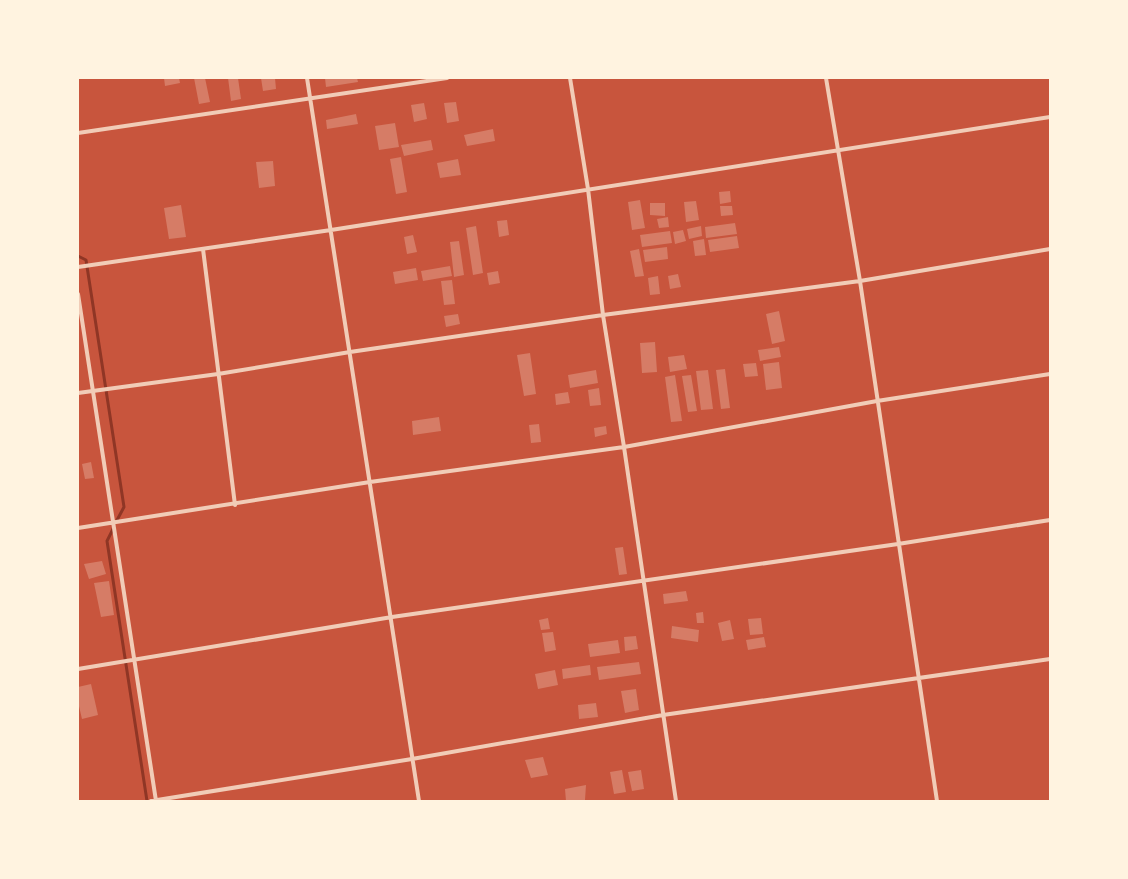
<svg xmlns="http://www.w3.org/2000/svg" width="1128" height="879" viewBox="0 0 1128 879" font-family="'Titillium Web',sans-serif">
<style>
.lines{fill:none;stroke-linecap:round;stroke-linejoin:round}
.stream{stroke:#8f3625;stroke-width:3}
.building{fill:#d67c66}
.minor{stroke:#f1ccb7;stroke-width:4}
</style>
<rect width="100%" height="100%" fill="#c8553d"/>
<g class="lines">
<path class="stream" d="M 78,256 L 86,260 L 124,507 L 116,522
M 114,527 L 107,541 L 147,801"/>
</g>
<path class="building" d="M 164,78 L 179,78 L 180,83 L 165,86 Z
M 194,78 L 205,78 L 210,102 L 199,104 Z
M 228,78 L 238,78 L 241,99 L 231,101 Z
M 261,78 L 275,78 L 276,89 L 263,91 Z
M 325,78 L 357,78 L 358,82 L 326,87 Z
M 456,102 L 459,121 L 447,123 L 444,103 Z
M 424,103 L 427,119 L 414,122 L 411,105 Z
M 356,114 L 358,124 L 327,129 L 326,120 Z
M 395,123 L 399,147 L 379,150 L 375,126 Z
M 493,129 L 495,141 L 467,146 L 464,135 Z
M 431,140 L 433,150 L 404,156 L 401,145 Z
M 401,157 L 407,192 L 396,194 L 390,159 Z
M 458,159 L 461,175 L 440,178 L 437,163 Z
M 273,161 L 275,186 L 259,188 L 256,162 Z
M 730,191 L 731,202 L 720,204 L 719,192 Z
M 640,200 L 645,228 L 632,230 L 628,202 Z
M 696,201 L 699,220 L 686,222 L 684,202 Z
M 650,203 L 665,203 L 665,216 L 650,215 Z
M 181,205 L 186,237 L 169,239 L 164,208 Z
M 720,206 L 732,206 L 733,215 L 721,216 Z
M 668,217 L 669,227 L 659,228 L 657,219 Z
M 507,220 L 509,235 L 499,237 L 497,221 Z
M 735,223 L 737,234 L 706,238 L 705,227 Z
M 476,226 L 483,273 L 473,275 L 466,228 Z
M 701,226 L 702,236 L 689,239 L 687,229 Z
M 683,230 L 686,241 L 675,244 L 673,232 Z
M 670,231 L 672,243 L 642,247 L 640,235 Z
M 413,235 L 417,252 L 407,254 L 404,237 Z
M 737,236 L 739,248 L 710,252 L 708,240 Z
M 704,239 L 706,255 L 695,256 L 693,241 Z
M 459,241 L 464,275 L 454,277 L 450,242 Z
M 667,247 L 668,259 L 645,262 L 643,250 Z
M 639,249 L 644,276 L 635,277 L 630,251 Z
M 450,266 L 452,276 L 423,281 L 421,271 Z
M 416,268 L 418,280 L 395,284 L 393,272 Z
M 498,271 L 500,283 L 489,285 L 487,273 Z
M 678,274 L 681,287 L 670,289 L 668,276 Z
M 658,276 L 660,294 L 650,295 L 648,278 Z
M 452,280 L 455,304 L 444,305 L 441,281 Z
M 779,311 L 785,341 L 772,344 L 766,314 Z
M 458,314 L 460,324 L 446,327 L 444,316 Z
M 655,342 L 657,372 L 642,373 L 640,343 Z
M 779,347 L 781,357 L 760,361 L 758,350 Z
M 530,353 L 536,394 L 524,396 L 517,355 Z
M 684,355 L 687,369 L 670,372 L 668,357 Z
M 779,362 L 782,388 L 766,390 L 763,364 Z
M 756,363 L 758,376 L 745,377 L 743,364 Z
M 725,369 L 730,408 L 721,409 L 716,370 Z
M 596,370 L 598,383 L 570,388 L 568,375 Z
M 708,370 L 713,409 L 701,410 L 696,371 Z
M 675,375 L 682,421 L 671,422 L 665,377 Z
M 691,375 L 697,411 L 688,412 L 682,376 Z
M 599,388 L 601,405 L 590,406 L 588,390 Z
M 568,392 L 570,403 L 556,405 L 555,394 Z
M 439,417 L 441,431 L 413,435 L 412,421 Z
M 539,424 L 541,442 L 531,443 L 529,425 Z
M 606,426 L 607,434 L 595,437 L 594,428 Z
M 91,462 L 94,478 L 85,479 L 82,464 Z
M 623,547 L 627,574 L 619,575 L 615,548 Z
M 102,561 L 106,574 L 89,579 L 84,564 Z
M 109,581 L 114,615 L 101,617 L 94,583 Z
M 686,591 L 688,601 L 664,604 L 663,594 Z
M 703,612 L 704,623 L 697,623 L 696,613 Z
M 548,618 L 550,629 L 541,630 L 539,620 Z
M 761,618 L 763,634 L 750,635 L 748,619 Z
M 730,620 L 734,639 L 722,641 L 718,623 Z
M 672,626 L 699,630 L 698,642 L 671,638 Z
M 553,632 L 556,650 L 545,652 L 542,633 Z
M 636,636 L 638,649 L 625,651 L 624,637 Z
M 764,637 L 766,647 L 748,650 L 746,640 Z
M 618,640 L 620,653 L 590,657 L 588,644 Z
M 639,662 L 641,674 L 599,680 L 597,667 Z
M 590,665 L 591,675 L 563,679 L 562,669 Z
M 555,670 L 558,685 L 538,689 L 535,674 Z
M 91,684 L 98,715 L 82,719 L 78,702 L 78,687 Z
M 636,689 L 639,710 L 625,713 L 621,691 Z
M 596,703 L 598,717 L 579,719 L 578,705 Z
M 543,757 L 548,775 L 531,778 L 525,760 Z
M 622,770 L 626,792 L 614,794 L 610,772 Z
M 641,770 L 644,789 L 632,791 L 628,772 Z
M 586,785 L 585,800 L 566,801 L 565,789 Z"/>
<g class="lines">
<path class="minor" d="M 307,78 L 419,801
M 570,78 L 588,189 L 603,315 L 624,447 L 676,801
M 826,78 L 860,281 L 937,801
M 78,133 L 447,78
M 203,249 L 235,505
M 78,267 L 331,230 L 1050,117
M 78,294 L 156,801
M 78,393 L 218,374 L 350,352 L 603,315 L 860,281 L 1050,249
M 78,528 L 370,482 L 624,447 L 877,401 L 1050,374
M 78,669 L 392,617 L 898,544 L 1050,520
M 151,801 L 412,759 L 663,715 L 1050,659"/>
</g>
<rect width="1128" height="879" fill="none" stroke="#fff3e0" stroke-width="158"/>
</svg>
